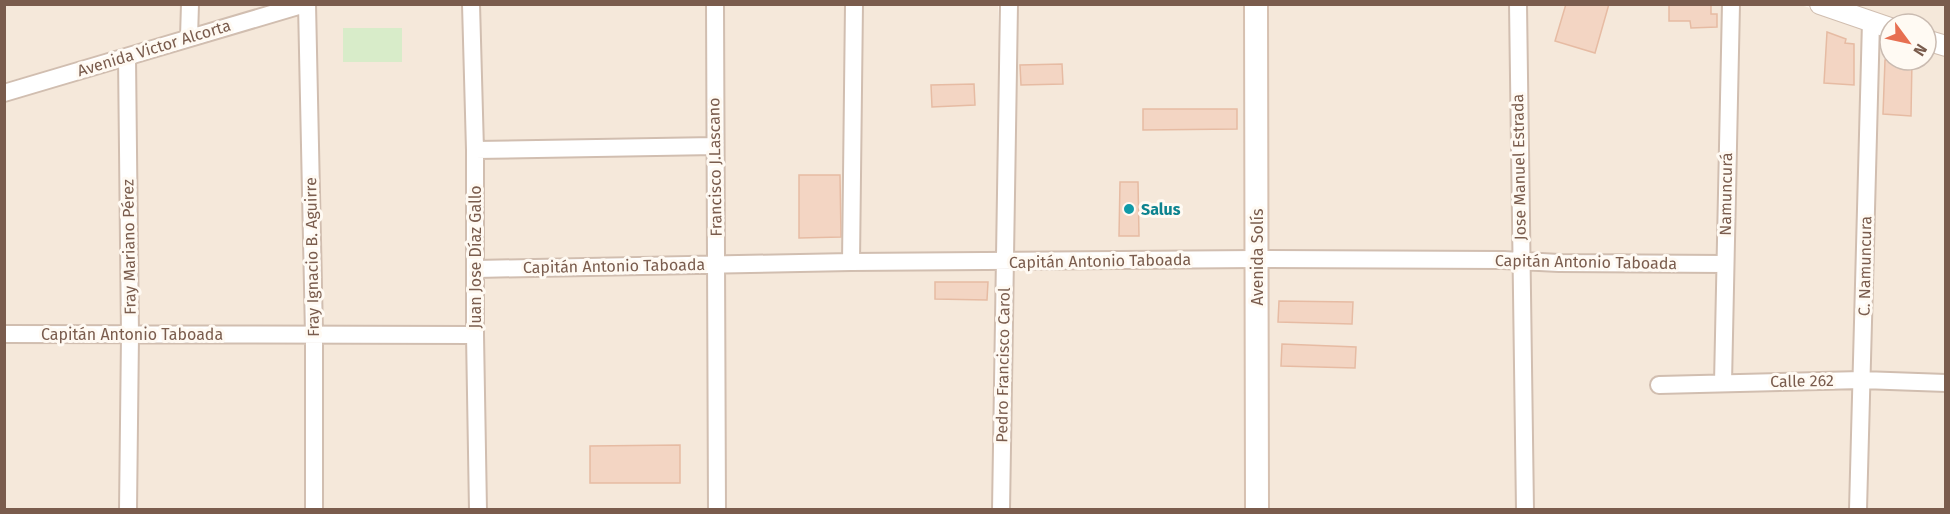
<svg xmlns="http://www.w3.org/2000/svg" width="1950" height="514" viewBox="0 0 1950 514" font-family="'Fira Sans',sans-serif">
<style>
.residential{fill:#f5e8da}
.green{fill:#d8ecc9}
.building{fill:#f3d5c3;stroke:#e6bba3;stroke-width:1.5}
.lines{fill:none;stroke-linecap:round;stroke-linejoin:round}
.minor-casing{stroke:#d1beb0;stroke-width:20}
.tertiary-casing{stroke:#d1beb0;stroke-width:22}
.secondary-casing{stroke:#d6c0b0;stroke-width:26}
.minor{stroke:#fff;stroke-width:16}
.tertiary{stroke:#fff;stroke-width:20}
.secondary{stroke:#fff;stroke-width:22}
.culture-dot{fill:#0f9aa8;stroke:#fffaf3;stroke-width:2}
.labels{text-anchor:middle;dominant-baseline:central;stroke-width:6;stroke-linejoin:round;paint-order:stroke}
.street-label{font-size:16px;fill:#7a5c4d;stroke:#fffaf3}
.culture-label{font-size:16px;font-weight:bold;fill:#0d838f;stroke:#fffaf3;text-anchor:start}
</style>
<rect width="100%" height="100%" fill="#fdf6ec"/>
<path class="residential" d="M 1798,4 L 1890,35 L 1890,60 L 1926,60 L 1926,47 L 1945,53 L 1945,509 L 5,510 L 5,96 L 310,5 L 998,5 L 1004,242 L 1009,5 Z
M 5,5 L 293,5 L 187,35 L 5,82 Z
M 1842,5 L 1945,5 L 1945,37 L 1926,31 L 1926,24 L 1901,24 Z"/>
<path class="green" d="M 343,28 L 402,28 L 402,62 L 343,62 Z"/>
<path class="building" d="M 1566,4 L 1609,4 L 1595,53 L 1555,41 Z
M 1669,4 L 1711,4 L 1711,14 L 1717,14 L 1717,27 L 1691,28 L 1690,21 L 1669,21 Z
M 1827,32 L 1846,39 L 1845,43 L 1854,44 L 1854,85 L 1824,83 Z
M 1885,60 L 1912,60 L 1911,116 L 1883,114 Z
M 1062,64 L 1063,84 L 1021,85 L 1020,65 Z
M 974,84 L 975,105 L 932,107 L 931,85 Z
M 1143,109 L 1237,109 L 1237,129 L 1143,130 Z
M 799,175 L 840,175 L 841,237 L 799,238 Z
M 1120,182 L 1138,182 L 1139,236 L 1119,236 Z
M 935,282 L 988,282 L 987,300 L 935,299 Z
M 1279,301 L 1353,302 L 1352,324 L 1278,322 Z
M 1282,344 L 1356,347 L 1355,368 L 1281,366 Z
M 680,445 L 680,483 L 590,483 L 590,446 Z"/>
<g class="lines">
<g class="minor-casing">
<path id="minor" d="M 307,4 L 314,334 L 314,510
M 471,4 L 475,150 L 475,335 L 478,510
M 715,4 L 717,510
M 1518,4 L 1525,510
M 189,37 L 190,4
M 127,57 L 130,335 L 128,510
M 4,93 C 105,64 204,33 305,4
M 475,150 L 715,146
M 851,262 L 854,4
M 476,269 L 851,262 L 1257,259 L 1503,260 L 1559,263 L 1725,264
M 4,334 L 475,335
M 1723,383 L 1731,4
M 1659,385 L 1862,380 L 1946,383
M 1001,510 L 1009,4
M 1858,510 L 1871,22"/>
</g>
<g class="tertiary-casing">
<path id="tertiary" d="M 1820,4 L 1890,28
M 1926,40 L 1946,46"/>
</g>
<g class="secondary-casing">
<path id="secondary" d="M 1256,4 L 1257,510"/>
</g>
<use href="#minor" class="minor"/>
<use href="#tertiary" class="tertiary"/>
<use href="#secondary" class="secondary"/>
</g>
<circle class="culture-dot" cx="1129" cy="209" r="6"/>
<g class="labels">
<g class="street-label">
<text transform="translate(154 48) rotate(-17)">Avenida Victor Alcorta</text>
<text transform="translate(715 167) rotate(-91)">Francisco J.Lascano</text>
<text transform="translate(1519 167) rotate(-91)">Jose Manuel Estrada</text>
<text transform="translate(1726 194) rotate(-89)">Namuncurá</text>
<text transform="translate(129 247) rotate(-91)">Fray Mariano Pérez</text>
<text transform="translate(312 257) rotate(-91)">Fray Ignacio B. Aguirre</text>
<text transform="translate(475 257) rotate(-90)">Juan Jose Díaz Gallo</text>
<text transform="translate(1257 257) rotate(-90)">Avenida Solís</text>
<text transform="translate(1100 261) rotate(-1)">Capitán Antonio Taboada</text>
<text transform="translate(1586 262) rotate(1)">Capitán Antonio Taboada</text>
<text transform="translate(614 266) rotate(-1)">Capitán Antonio Taboada</text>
<text transform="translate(1865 266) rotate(-89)">C. Namuncura</text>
<text x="132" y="334">Capitán Antonio Taboada</text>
<text transform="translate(1003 365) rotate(-89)">Pedro Francisco Carol</text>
<text transform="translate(1802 381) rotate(-1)">Calle 262</text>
</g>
<g class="culture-label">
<text x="1141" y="209">Salus</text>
</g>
</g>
<rect width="1950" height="514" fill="none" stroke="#7a5c4d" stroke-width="12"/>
<g transform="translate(1908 42) rotate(123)"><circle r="28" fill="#fffaf3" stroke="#cabbb1" stroke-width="1.5"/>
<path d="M0-4.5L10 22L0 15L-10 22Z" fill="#e76f51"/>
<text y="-9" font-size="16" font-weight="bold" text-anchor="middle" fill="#7a5c4d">N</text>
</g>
</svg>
